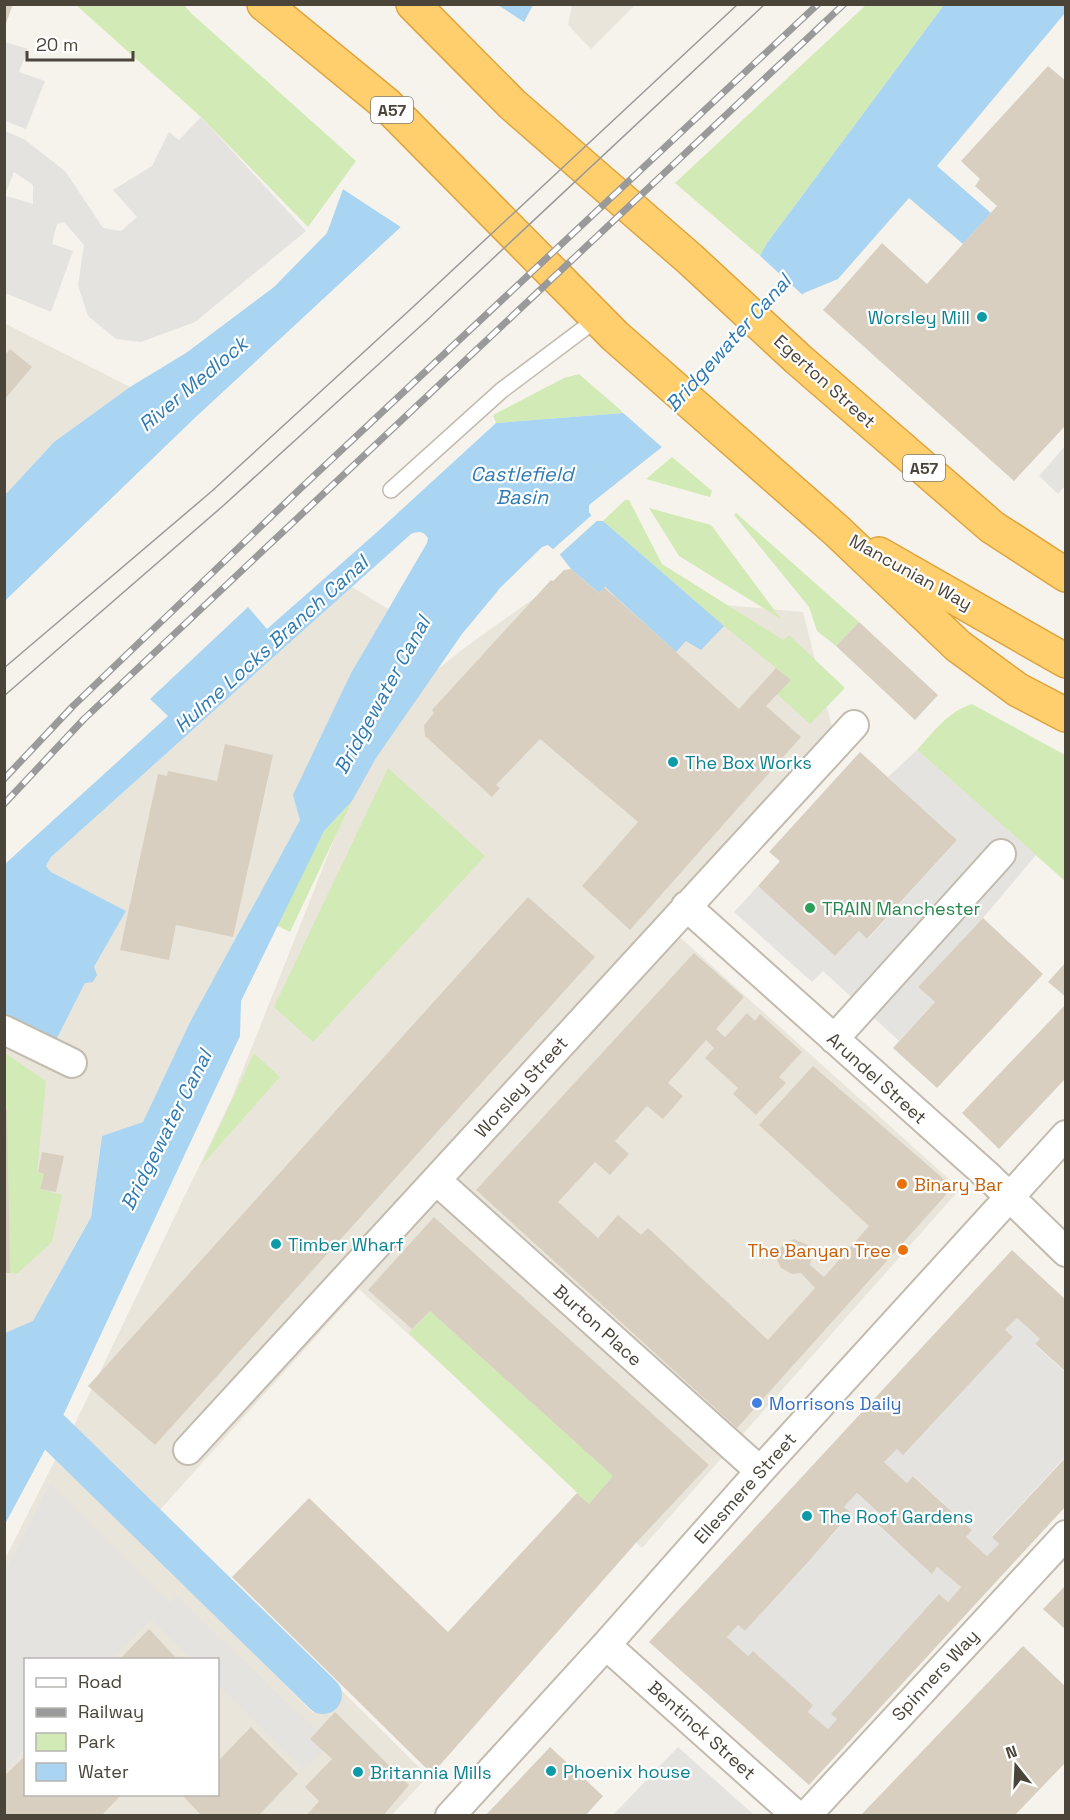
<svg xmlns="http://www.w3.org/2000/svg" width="1070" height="1820" viewBox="0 0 1070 1820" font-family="'Space Grotesk',sans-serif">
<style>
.residential{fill:#eae5da;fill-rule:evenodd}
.green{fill:#d2eab5}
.parking{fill:#e5e3e0}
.water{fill:#a9d4f2}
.pier{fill:#f6f3ec}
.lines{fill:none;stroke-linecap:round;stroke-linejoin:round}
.canal{stroke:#a9d4f2;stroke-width:38}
.building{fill:#d8cfc1;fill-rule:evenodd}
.lane-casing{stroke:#c2bbae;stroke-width:18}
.street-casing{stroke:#c2bbae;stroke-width:32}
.highway-casing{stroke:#e0a43c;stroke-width:36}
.lane{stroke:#fff;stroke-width:15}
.street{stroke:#fff;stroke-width:28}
.highway{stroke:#ffcf6e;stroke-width:33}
.tram{stroke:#9a9a9a;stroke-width:1.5}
.rail-casing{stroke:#9a9a9a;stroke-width:7}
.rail{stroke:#fff;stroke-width:4.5;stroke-dasharray:14;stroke-linecap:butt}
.culture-dot{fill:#0f9aa8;stroke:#fff;stroke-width:2}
.leisure-dot{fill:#2e9e5b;stroke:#fff;stroke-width:2}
.food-dot{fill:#e8710a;stroke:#fff;stroke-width:2}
.shop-dot{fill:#3f7fe0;stroke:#fff;stroke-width:2}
.labels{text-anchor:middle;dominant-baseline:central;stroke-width:4.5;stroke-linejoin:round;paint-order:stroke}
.shield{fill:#fff;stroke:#817c74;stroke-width:1.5}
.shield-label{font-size:16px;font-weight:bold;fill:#4b4439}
.culture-label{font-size:18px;fill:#0d838f;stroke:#fff;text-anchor:start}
.street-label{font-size:18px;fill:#4b4439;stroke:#fff}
.leisure-label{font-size:18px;fill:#27864d;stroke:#fff;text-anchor:start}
.food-label{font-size:18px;fill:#c56008;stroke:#fff;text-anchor:start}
.shop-label{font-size:18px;fill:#366cbe;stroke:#fff;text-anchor:start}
.water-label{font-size:20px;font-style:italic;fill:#2e7ab2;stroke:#fff}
</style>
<rect width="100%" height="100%" fill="#f6f3ec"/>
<path class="residential" d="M 572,5 L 572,4 L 635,5 L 591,49 L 568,25 Z
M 4,323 L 130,387 L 54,442 L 5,495 Z
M 558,581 L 597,594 L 803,612 L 834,735 L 661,920 L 960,1189 L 642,1548 L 359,1289 L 158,1512 L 72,1430 L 231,1100 L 385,711 L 467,646 Z
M 352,587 L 388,609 L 351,673 L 294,795 L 300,820 L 190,1022 L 143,1122 L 102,1136 L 91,1216 L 33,1322 L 5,1333 L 5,1016 L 54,1044 L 85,983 L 126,911 L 51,872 L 46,866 L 51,857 Z
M 57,1456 L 313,1713 L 339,1688 L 428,1776 L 392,1815 L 5,1815 L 4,1561 ZM 26,1660 L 218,1660 L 218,1794 L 26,1794 Z"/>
<path class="green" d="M 76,5 L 184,5 L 192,14 L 356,161 L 308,227 L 201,117 Z
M 866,5 L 944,5 L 767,243 L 760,256 L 675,183 Z
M 579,374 L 624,413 L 496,423 L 493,415 L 564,378 Z
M 672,457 L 712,491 L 710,497 L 646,479 Z
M 625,500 L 629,500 L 662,564 L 783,640 L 789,635 L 845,688 L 810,724 L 777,694 L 791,680 L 724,626 L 603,521 Z
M 649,508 L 711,525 L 781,619 L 679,556 Z
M 736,513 L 859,622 L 836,646 L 817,631 L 809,607 L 734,515 Z
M 972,704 L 1065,755 L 1065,881 L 917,750 C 933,732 949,711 972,704 Z
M 388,768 L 485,856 L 313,1042 L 274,1007 Z
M 352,801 L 290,932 L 276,925 L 324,831 Z
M 5,1053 L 46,1081 L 37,1172 L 44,1174 L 40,1189 L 62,1195 L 52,1242 L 18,1273 L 10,1273 Z
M 254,1053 L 280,1077 L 201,1166 Z
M 430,1311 L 613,1476 L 589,1504 L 409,1333 Z"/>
<path class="parking" d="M 5,42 L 28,49 L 19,72 L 45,81 L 26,129 L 5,121 Z
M 201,117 L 306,231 L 195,322 L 141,342 L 116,339 L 88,316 L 78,285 L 84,245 L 64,222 L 57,224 L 52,244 L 73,251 L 51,312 L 5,293 L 4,206 L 7,196 L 33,204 L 33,185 L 14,172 L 6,192 L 5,192 L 5,131 L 24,139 L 65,171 L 103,228 L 121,231 L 137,217 L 113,190 L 152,166 L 169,132 L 179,140 Z
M 1065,446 L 1065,486 L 1058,494 L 1039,476 Z
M 917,750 L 1036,855 L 983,918 L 918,987 L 935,1002 L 899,1041 L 823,971 L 812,982 L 734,912 L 758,886 L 835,956 L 859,931 L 868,939 L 957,840 L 888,777 Z
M 1017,1318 L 1040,1339 L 1035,1345 L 1065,1372 L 1065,1457 L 992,1536 L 999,1544 L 987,1556 L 966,1537 L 972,1530 L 914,1476 L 907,1483 L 884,1462 Z
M 50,1483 L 170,1603 L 177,1596 L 317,1731 L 310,1739 L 323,1751 L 304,1769 L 218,1685 L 218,1660 L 192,1659 L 151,1620 L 112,1659 L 26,1660 L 25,1748 L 5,1770 L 4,1573 Z
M 857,1493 L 879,1513 L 873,1521 L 932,1573 L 937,1567 L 961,1587 L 948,1602 L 940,1595 L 832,1714 L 837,1719 L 828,1729 L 808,1712 L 813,1705 L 753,1651 L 748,1656 L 727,1637 L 738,1625 L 745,1631 L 809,1561 L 851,1514 L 844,1507 Z
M 678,1747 L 754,1815 L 613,1815 Z"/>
<path class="water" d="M 498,5 L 533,5 L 524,22 Z
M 944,5 L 1065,5 L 1065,13 L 937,166 L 991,213 L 963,244 L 909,198 L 838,279 L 804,293 L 662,447 L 589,505 L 589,512 L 595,521 L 603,521 L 724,626 L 701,650 L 686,641 L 676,652 L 605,587 L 599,593 L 571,569 L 561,556 L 548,545 L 542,547 L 501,587 L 462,634 L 376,758 L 352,801 L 324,831 L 241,1001 L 240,1036 L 60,1422 L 5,1524 L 5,1333 L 33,1321 L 91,1217 L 102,1136 L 143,1122 L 190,1022 L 300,820 L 293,795 L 351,673 L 427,543 L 428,538 C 423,531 419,531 411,534 L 51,857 L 46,866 L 51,872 L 126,911 L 94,967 L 97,975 L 93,982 L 85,983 L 54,1044 L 5,1016 L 5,864 L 168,716 L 150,699 L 248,607 L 267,629 L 376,533 L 496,423 L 624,413 L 760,256 L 767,243 Z
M 343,189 L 401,227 L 196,417 L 5,601 L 5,495 L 54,442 L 130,387 L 186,353 L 274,287 L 327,233 Z"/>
<path class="pier" d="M 345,186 L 403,224 L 404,228 L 198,419 L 4,604 L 5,601 L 196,417 L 401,227 L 343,189 Z
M 758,254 L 805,297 L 664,449 L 621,411 Z
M 593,514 L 599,519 L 557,557 L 551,551 Z"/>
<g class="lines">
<path class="canal" d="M 19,1412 L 52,1430 L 323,1695"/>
</g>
<path class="building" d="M 4,4 L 13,4 L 5,26 L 4,26 Z
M 1048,66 L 1066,81 L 1066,425 L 1014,481 L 823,310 L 882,243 L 927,284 L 997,206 L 975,186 L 980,179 L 961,161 Z
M 10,349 L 32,367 L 5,399 L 5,355 Z
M 571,569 L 599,593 L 604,587 L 739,709 L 776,668 L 791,680 L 766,706 L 801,737 L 630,930 L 582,886 L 638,822 L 540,739 L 496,785 L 500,788 L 492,797 L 425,736 L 424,725 L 434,713 L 432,710 L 551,580 L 553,581 L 564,570 Z
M 859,622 L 938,695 L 915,720 L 836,646 Z
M 225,744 L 273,755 L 233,937 L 176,925 L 169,960 L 120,950 L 158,774 L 167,776 L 168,771 L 217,781 Z
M 860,752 L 957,840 L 867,939 L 859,931 L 835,956 L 758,886 L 780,861 L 769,852 Z
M 528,897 L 595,957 L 155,1445 L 88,1386 Z
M 983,918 L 1043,974 L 937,1088 L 893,1048 L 935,1002 L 918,987 Z
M 694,953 L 744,997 L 716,1029 L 725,1037 L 747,1013 L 755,1021 L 760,1014 L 802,1052 L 779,1077 L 786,1083 L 756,1115 L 733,1094 L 738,1088 L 705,1058 L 714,1048 L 706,1040 L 668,1083 L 683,1096 L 663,1119 L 647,1106 L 615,1141 L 629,1154 L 610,1175 L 595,1162 L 558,1202 L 598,1238 L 618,1215 L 641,1235 L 648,1228 L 768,1340 L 815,1288 L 801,1273 L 792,1274 L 781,1268 L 777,1260 L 777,1254 L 783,1244 L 794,1239 L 808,1245 L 812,1255 L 810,1265 L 824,1277 L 869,1226 L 759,1125 L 813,1066 L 953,1187 L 737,1428 L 476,1190 Z
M 1066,962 L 1066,997 L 1048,982 Z
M 1066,1004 L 1066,1078 L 999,1149 L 962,1113 Z
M 5,1110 L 7,1110 L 10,1273 L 5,1273 Z
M 42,1152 L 64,1156 L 56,1192 L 40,1189 L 44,1174 L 38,1172 Z
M 434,1217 L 709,1465 L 635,1544 L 432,1774 L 232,1577 L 309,1498 L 448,1632 L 577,1493 L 589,1504 L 613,1476 L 430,1311 L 412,1329 L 368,1290 Z
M 1012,1250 L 1066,1300 L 1066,1372 L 1035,1344 L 1040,1339 L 1017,1318 L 1005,1330 L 1013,1337 L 903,1455 L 897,1449 L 884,1462 L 907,1483 L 913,1476 L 972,1530 L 966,1537 L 987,1556 L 999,1544 L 992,1537 L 1066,1457 L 1066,1506 L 809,1785 L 649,1642 ZM 857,1493 L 879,1513 L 873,1520 L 932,1574 L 937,1567 L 961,1587 L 948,1602 L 939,1594 L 831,1714 L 837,1719 L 828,1729 L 808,1712 L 813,1705 L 753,1651 L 748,1656 L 727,1637 L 738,1625 L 745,1631 L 809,1561 L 851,1513 L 844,1507 Z
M 1066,1585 L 1066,1630 L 1043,1609 Z
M 149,1629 L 178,1660 L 119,1660 Z
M 1023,1646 L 1066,1687 L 1066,1762 L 1014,1816 L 860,1816 Z
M 335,1712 L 409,1785 L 383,1816 L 306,1816 L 319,1801 L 305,1787 L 332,1759 L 310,1739 Z
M 251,1727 L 298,1774 L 258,1816 L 202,1816 L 183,1796 L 184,1794 L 218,1794 L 218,1761 Z
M 550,1747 L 603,1796 L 585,1816 L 485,1816 Z
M 26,1755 L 26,1794 L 122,1794 L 101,1816 L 4,1816 L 4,1776 Z"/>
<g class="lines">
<g class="lane-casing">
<path id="lane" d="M 391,490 L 502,390 L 598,318"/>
</g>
<g class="street-casing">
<path id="street" d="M 686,906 L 990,1178 L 1066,1252
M 4,1030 L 72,1063
M 834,1039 L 1001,854
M 436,1180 L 760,1471
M 188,1450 L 854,725
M 606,1645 L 797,1816
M 450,1816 L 606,1645 L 760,1471 L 1066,1135
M 806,1816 L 1066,1535"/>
</g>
<g class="highway-casing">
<path id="highway" d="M 264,4 L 386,104 L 615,336 L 836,530 L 958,646 L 1018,690 L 1066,715
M 413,4 L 512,104 L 690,259 L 798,359 L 992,527 L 1066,575
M 879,554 L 1066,661"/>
</g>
<use href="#lane" class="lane"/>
<use href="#street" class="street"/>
<use href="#highway" class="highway"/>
<path class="tram" d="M 4,668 L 212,491 L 413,307 L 738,4
M 4,696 L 224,505 L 425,322 L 765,4"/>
<g class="rail-casing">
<path id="rail" d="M 4,779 L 73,706 L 301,488 L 818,4
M 4,804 L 84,719 L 844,4"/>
</g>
<use href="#rail" class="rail"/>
</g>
<g class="culture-dot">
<circle cx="982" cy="317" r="6"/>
<circle cx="673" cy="762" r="6"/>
<circle cx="276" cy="1244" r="6"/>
<circle cx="807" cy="1516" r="6"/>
<circle cx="551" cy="1771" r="6"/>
<circle cx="358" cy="1772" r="6"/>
</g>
<circle class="leisure-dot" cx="810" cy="908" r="6"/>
<g class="food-dot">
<circle cx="902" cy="1184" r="6"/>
<circle cx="903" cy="1250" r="6"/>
</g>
<circle class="shop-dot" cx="757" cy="1403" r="6"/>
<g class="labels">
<g class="shield">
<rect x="371" y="97" width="42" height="26" rx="4.5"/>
<rect x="903" y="455" width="42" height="26" rx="4.5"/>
</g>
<g class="shield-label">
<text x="392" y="110">A57</text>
<text x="924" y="468">A57</text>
</g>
<g class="culture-label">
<text x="970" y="317" text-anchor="end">Worsley Mill</text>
<text x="685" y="762">The Box Works</text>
<text x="288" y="1244">Timber Wharf</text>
<text x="819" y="1516">The Roof Gardens</text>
<text x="563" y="1771">Phoenix house</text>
<text x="370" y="1772">Britannia Mills</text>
</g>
<g class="street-label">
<text transform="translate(825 381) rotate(42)">Egerton Street</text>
<text transform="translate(911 572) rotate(29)">Mancunian Way</text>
<text transform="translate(877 1078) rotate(42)">Arundel Street</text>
<text transform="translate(521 1087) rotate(-48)">Worsley Street</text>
<text transform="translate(598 1325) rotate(42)">Burton Place</text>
<text transform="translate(745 1488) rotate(-48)">Ellesmere Street</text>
<text transform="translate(935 1675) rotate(-47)">Spinners Way</text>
<text transform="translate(702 1730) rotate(42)">Bentinck Street</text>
</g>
<g class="leisure-label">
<text x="822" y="908">TRAIN Manchester</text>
</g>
<g class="food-label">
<text x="914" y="1184">Binary Bar</text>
<text x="891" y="1250" text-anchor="end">The Banyan Tree</text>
</g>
<g class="shop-label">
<text x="769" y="1403">Morrisons Daily</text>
</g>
<g class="water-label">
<text transform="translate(728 343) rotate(-48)">Bridgewater Canal</text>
<text transform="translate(193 384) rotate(-40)">River Medlock</text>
<text x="522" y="474">Castlefield<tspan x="522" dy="23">Basin</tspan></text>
<text transform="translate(271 644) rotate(-42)">Hulme Locks Branch Canal</text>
<text transform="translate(382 695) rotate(-61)">Bridgewater Canal</text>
<text transform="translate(166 1130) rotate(-63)">Bridgewater Canal</text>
</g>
</g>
<rect width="1070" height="1820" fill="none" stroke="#4b4439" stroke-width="12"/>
<rect x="24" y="1658" width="195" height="138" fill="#ffffff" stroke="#b7b4b0" stroke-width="1.5"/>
<rect x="36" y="1678" width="30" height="9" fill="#ffffff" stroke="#b7b4b0" stroke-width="1.5"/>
<text x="78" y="1688" font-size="18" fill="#4b4439">Road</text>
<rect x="36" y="1708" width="30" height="9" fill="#9a9a9a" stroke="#b7b4b0" stroke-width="1.5"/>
<text x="78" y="1718" font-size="18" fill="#4b4439">Railway</text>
<rect x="36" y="1733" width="30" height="18" fill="#d2eab5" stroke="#b7b4b0" stroke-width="1.5"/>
<text x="78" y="1748" font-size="18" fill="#4b4439">Park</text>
<rect x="36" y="1763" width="30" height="18" fill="#a9d4f2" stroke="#b7b4b0" stroke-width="1.5"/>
<text x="78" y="1778" font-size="18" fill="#4b4439">Water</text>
<g transform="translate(1016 1766) rotate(342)" stroke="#ffffff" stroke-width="4.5" paint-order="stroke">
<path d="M0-4.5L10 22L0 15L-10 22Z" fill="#4b4439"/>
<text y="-9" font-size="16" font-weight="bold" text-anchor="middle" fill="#4b4439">N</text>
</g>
<path d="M27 51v9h106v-9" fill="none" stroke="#4b4439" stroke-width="3"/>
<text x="36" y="51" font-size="18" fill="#4b4439" stroke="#ffffff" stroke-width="4.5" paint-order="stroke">20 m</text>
</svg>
